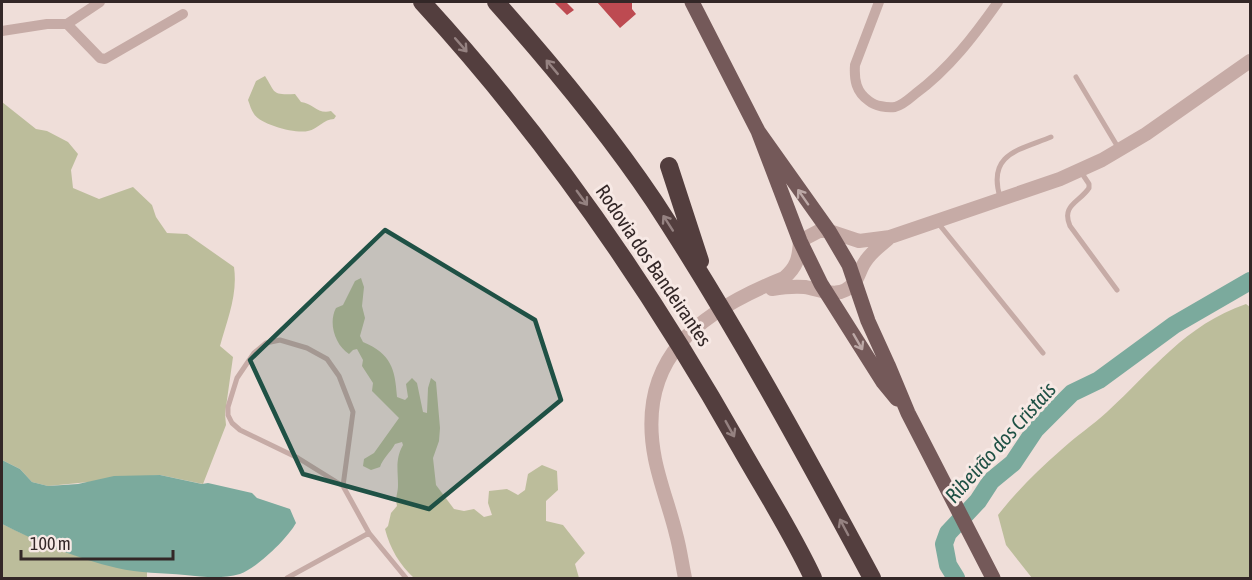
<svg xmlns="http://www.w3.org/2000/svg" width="1252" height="580" viewBox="0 0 1252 580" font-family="'Asap Condensed',sans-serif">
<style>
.green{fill:#bcbd9b}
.water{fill:#7baa9d}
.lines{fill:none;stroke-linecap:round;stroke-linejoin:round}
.river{stroke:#7baa9d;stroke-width:18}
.building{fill:#bd4a51}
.service{stroke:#c6aba6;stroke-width:5}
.minor{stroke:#c6aba6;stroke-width:10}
.tertiary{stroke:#c6aba6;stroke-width:14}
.primary{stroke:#745959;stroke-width:15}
.motorway{stroke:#533e3e;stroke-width:18}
.oneway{stroke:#958281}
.oneway2{stroke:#bca8a6}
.marked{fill:#1f5145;fill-opacity:0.2;stroke:#1f5145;stroke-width:4.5;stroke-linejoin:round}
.labels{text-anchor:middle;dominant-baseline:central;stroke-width:6;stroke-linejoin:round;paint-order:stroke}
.street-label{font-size:20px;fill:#332727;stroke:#f7e9e5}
.water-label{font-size:21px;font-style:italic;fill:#1f5145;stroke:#f7e9e5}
</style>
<rect width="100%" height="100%" fill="#efded9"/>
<path class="green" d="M 265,76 C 276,93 271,95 295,94 L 301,102 C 313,103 318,115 331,111 L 336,116 L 334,119 C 324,119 318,129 308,131 C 296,134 261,125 254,114 C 251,110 250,105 248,100 L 256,81 Z
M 2,102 L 36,129 L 47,131 L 68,142 L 78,154 L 71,170 L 73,188 L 99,199 L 133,187 L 152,205 L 156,217 L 167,233 L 187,234 L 234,267 C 238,295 227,320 220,346 L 233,357 L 225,414 L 226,425 L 203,484 L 160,475 L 48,486 L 32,482 L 20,469 L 2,460 Z
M 361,278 L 364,287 L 362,306 L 365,318 L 360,336 L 363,342 C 391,354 395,368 397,397 L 405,400 L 408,397 L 406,384 L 412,378 L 417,383 L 423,412 L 427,413 L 428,388 L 431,378 L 436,382 L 440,428 L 439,441 L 433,458 L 436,485 L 454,509 L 464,511 L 474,509 L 484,517 L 492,515 L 488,503 L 489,491 L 507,489 L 518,495 L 525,490 L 528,474 L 542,465 L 557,471 L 558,490 L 546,501 L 546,521 L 563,525 L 585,553 L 575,564 L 579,578 L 414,578 C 400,565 390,549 385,529 L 388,526 L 391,513 L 397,506 C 395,496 398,494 398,485 C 398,470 395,459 403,445 L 402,442 L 395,444 C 390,453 383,458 380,467 L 371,470 L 363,466 L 364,459 L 374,453 L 399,418 L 372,391 L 373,383 L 362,366 L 363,360 L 357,349 L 353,350 L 349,354 C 335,345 328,323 336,308 L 343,305 L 355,281 Z
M 1246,304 L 1250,307 L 1250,578 L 1032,578 L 1006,545 L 998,515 C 1017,491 1038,470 1061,450 C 1076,436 1093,425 1107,412 C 1153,370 1185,325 1246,304 Z
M 2,524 C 48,546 95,566 147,571 L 147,578 L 2,578 Z"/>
<path class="water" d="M 2,460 L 20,469 L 32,482 L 48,486 L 78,484 L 114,476 L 160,475 L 202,484 L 208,483 L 252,493 L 257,498 L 290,509 L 296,523 C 287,539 257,568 240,574 C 222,579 204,577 185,575 C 163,573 139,573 117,568 C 77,559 38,542 2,524 Z"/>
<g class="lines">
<path class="river" d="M 956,578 L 948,565 L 944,544 L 948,533 L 978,501 L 991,481 L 1013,463 L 1035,430 L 1072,393 L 1099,380 L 1174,325 L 1250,281"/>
</g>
<path class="building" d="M 554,2 L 566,2 L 574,10 L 567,15 Z
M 597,2 L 632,2 L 632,9 L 636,14 L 620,28 Z"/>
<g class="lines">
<path class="service" d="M 1076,77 L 1119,149
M 1081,172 L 1089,184 L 1089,188 C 1079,203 1061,205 1070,226 L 1117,290
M 1000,197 C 987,154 1019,150 1051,137
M 938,223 L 1043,353
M 343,486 L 298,458 L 240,430 L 232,423 L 228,415 L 228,407 L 237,378 L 254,353 L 266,343 L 280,340 L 307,348 L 327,359 L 339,376 L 353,412 L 343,486 L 369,533 L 406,578
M 287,578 L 369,533"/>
<path class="minor" d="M 879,2 L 855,65 C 854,80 856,92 869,101 C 875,106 887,108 895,107 C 903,105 909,99 915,94 C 949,69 974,36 998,2
M 67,24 L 100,2
M 2,31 L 47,24 L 67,24 L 100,58 L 105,59 L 183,14"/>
<path class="tertiary" d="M 772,289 C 784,287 794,286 805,287 C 822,290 840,300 854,283 C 859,277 860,269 865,262 C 871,252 880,246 888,239
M 685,578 C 682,564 680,548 676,534 C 670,509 660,484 655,459 C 635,358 699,312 784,278 C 797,267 799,258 800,241 L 819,231 L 829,231 L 859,241 L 890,237 L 1060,179 L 1102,160 L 1146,134 L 1250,61"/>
<path class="primary" d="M 692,2 L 758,131 L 800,241 L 821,284 L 883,382 L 897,399
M 758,131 L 829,231 L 849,265 L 868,321 L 888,365 L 908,413 L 993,578"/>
<path class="motorway" d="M 422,2 C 546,137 650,288 740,447 C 765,491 792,533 813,578
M 496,2 C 552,65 607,131 654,201 C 734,323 803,450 872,578
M 669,166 L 700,261"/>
</g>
<defs><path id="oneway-shaft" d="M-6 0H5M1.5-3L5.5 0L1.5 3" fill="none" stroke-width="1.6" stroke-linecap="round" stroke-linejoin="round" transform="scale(1.5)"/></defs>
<g class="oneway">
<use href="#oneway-shaft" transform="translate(461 45) rotate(49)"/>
<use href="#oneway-shaft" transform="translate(552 67) rotate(-130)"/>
<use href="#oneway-shaft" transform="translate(582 198) rotate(54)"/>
<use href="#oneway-shaft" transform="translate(668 223) rotate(-123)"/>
<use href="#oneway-shaft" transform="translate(730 429) rotate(61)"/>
<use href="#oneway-shaft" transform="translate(844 527) rotate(-118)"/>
</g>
<g class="oneway2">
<use href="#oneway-shaft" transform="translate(803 197) rotate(-125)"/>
<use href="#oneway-shaft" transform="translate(858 342) rotate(60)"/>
</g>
<path class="marked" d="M 385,230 L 535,320 L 561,400 L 429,509 L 303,474 L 250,360 Z"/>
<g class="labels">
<g class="street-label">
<text transform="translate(654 265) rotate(56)">Rodovia dos Bandeirantes</text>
</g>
<g class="water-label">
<text transform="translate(1000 442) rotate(-48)">Ribeirão dos Cristais</text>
</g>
</g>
<rect width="1252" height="580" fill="none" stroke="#332727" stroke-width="6"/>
<path d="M21 550v9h152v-9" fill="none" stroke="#332727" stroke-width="3"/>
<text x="30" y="550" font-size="18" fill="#332727" stroke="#f7e9e5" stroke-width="4.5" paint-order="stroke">100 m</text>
</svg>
